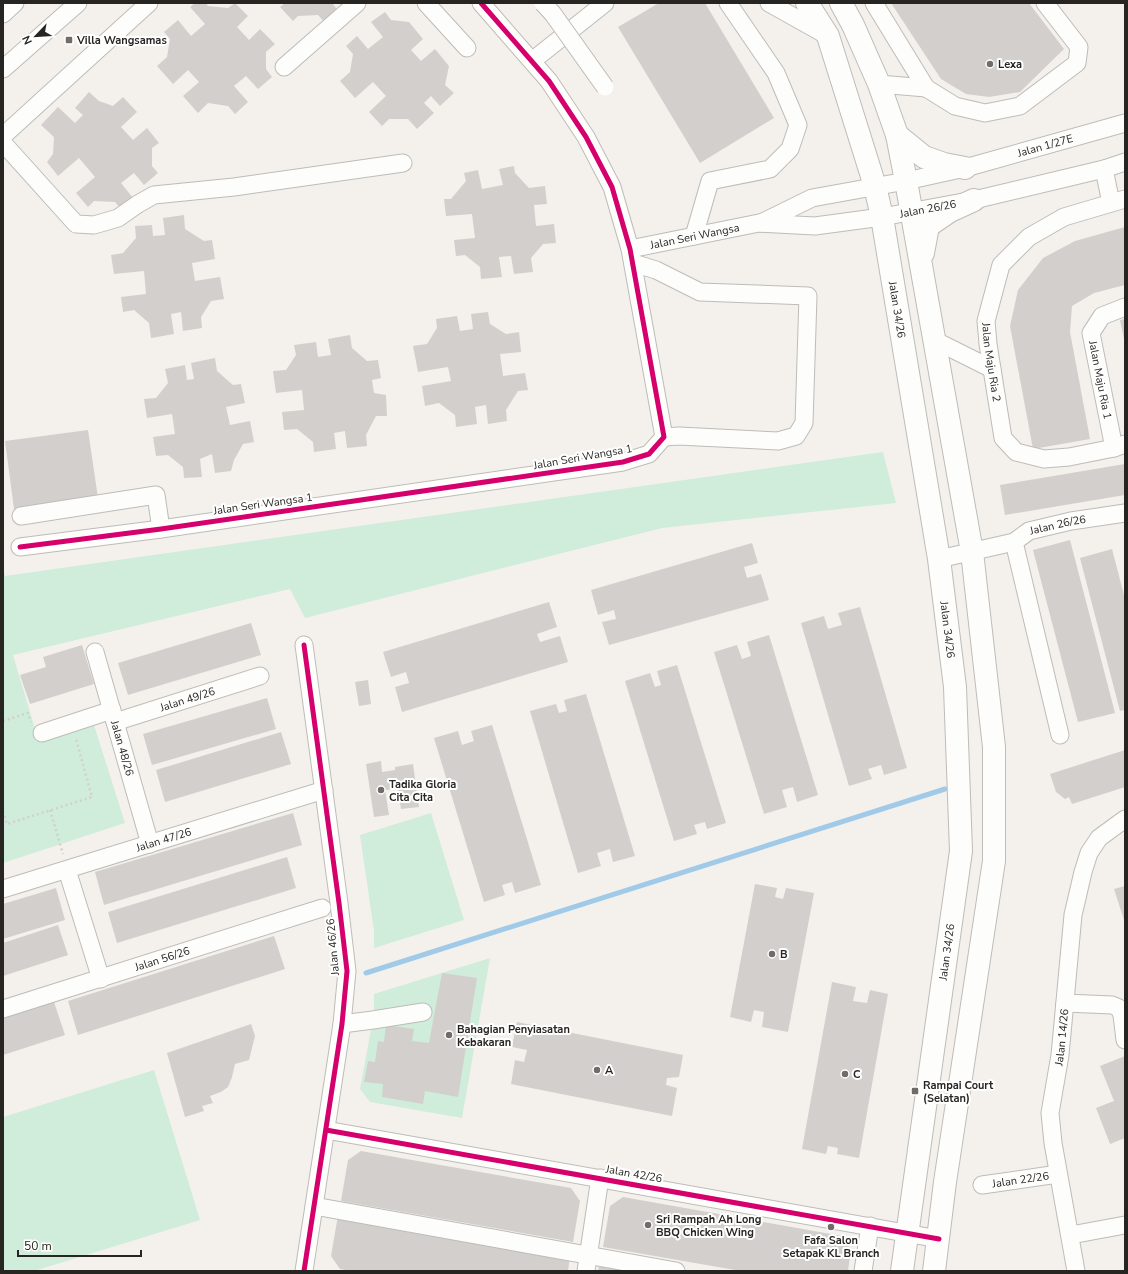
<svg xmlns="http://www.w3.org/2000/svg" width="1128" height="1274" viewBox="0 0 1128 1274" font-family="'Nunito Sans',sans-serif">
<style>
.green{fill:#d0ecda}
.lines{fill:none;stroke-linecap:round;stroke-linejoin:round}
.stream{stroke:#a0cae8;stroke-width:5}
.building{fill:#d2cfcd}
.minor-casing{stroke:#bebcb8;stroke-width:19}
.major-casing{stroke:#bebcb8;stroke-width:24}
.path{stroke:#d1d0cf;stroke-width:2.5;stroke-dasharray:2 3;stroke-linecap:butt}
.minor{stroke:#fdfdfc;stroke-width:17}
.major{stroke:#fdfdfc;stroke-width:22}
.minor-bridge-casing{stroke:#bebcb8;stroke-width:19;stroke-linecap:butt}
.minor-bridge{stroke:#fdfdfc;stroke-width:17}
.cycleway-casing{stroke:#fff;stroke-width:8}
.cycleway{stroke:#d6006c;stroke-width:5}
.poi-dot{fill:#6f6c69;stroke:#fff;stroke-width:1.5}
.labels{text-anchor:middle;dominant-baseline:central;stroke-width:4;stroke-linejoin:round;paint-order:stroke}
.poi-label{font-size:11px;font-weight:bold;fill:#272522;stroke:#fff;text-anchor:start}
.street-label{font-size:11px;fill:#272522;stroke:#fff}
</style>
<rect width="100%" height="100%" fill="#f4f1ec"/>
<path class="green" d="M 883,452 L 896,503 L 662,528 L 305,618 L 290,589 L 13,655 L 38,739 L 94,725 L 125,823 L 3,863 L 3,565 L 5,576 Z
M 431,813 L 464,920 L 374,948 L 374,931 L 360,835 Z
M 490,958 L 462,1118 L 370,1102 L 360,1089 L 374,1013 L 374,994 Z
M 154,1070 L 200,1220 L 34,1271 L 3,1271 L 3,1117 Z"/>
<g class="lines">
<path class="stream" d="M 366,973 L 945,789"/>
</g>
<path class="building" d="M 195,3 L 206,3 L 208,6 L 228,8 L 235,3 L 248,16 L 237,27 L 249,40 L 260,29 L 275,44 L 266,52 L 266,69 L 272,77 L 258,89 L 246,76 L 234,86 L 248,102 L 235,114 L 228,106 L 208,103 L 198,113 L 183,96 L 199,82 L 188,70 L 173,84 L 157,66 L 167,57 L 170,39 L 164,32 L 178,20 L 191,36 L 205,24 L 190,7 Z
M 285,3 L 332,3 L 340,13 L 327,25 L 318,15 L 298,16 L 293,21 L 280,7 Z
M 659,3 L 705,3 L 774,118 L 700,163 L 618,27 Z
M 891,3 L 1029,3 L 1064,49 L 1020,92 L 989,97 L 966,94 L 941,79 Z
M 385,12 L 391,20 L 409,22 L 423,39 L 411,50 L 421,61 L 435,49 L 449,66 L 445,85 L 454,93 L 440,106 L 431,96 L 424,103 L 434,113 L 417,129 L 408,119 L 389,119 L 382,126 L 369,112 L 386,96 L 373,82 L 355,98 L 340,81 L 350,72 L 353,54 L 346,46 L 357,36 L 368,49 L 383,37 L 371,22 Z
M 89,92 L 99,101 L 113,106 L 123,97 L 137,112 L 121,127 L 133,140 L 147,128 L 159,143 L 152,148 L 152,166 L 158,173 L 144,185 L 134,173 L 121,183 L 133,198 L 121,209 L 115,202 L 94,201 L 88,207 L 76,193 L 95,177 L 79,158 L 58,176 L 47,162 L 53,154 L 54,137 L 41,125 L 58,107 L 75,123 L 83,115 L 75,108 Z
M 514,166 L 515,173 L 529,188 L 545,186 L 547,204 L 534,205 L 536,226 L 554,224 L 556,243 L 543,244 L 531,258 L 533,272 L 514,274 L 511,256 L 499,257 L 502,277 L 481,279 L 480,267 L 465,255 L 456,256 L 454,240 L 475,238 L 472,214 L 446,216 L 444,199 L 451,199 L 466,181 L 464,173 L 478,170 L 482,189 L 503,185 L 499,169 Z
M 184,215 L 185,229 L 204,241 L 212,240 L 215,259 L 192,263 L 195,281 L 220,277 L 224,299 L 211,301 L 201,317 L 202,328 L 183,331 L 181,312 L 171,314 L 174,334 L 151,338 L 149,323 L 134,310 L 123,312 L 121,297 L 146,294 L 144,271 L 114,274 L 111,255 L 123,253 L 136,238 L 135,226 L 152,225 L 153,236 L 165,235 L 163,218 Z
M 1125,227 L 1125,285 L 1094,293 L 1072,306 L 1070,332 L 1090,439 L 1033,449 L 1010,326 L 1018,290 L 1043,258 L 1075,241 Z
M 488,312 L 490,324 L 506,334 L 519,332 L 521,352 L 500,354 L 503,376 L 525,373 L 528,390 L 518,391 L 506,410 L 507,421 L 488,424 L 486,405 L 475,407 L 477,424 L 456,427 L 455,415 L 439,403 L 425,406 L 422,386 L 451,381 L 448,367 L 418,372 L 413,346 L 427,344 L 437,328 L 436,319 L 457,316 L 460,331 L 473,329 L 471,314 Z
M 1125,319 L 1125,339 L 1124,339 L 1120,320 Z
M 350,335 L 352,348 L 367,361 L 378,360 L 381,378 L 372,380 L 374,393 L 386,395 L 387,416 L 376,416 L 366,435 L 367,446 L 347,448 L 345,431 L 334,433 L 336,449 L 314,452 L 313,442 L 297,429 L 284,430 L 282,412 L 304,410 L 302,390 L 276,393 L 273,371 L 286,370 L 296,355 L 294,345 L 316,342 L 318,357 L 331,355 L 328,339 Z
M 215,358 L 217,371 L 233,385 L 241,384 L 245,403 L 226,407 L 230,425 L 250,421 L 254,442 L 243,444 L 234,460 L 231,471 L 215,473 L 212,454 L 200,459 L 202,477 L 184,478 L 183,467 L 168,455 L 156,456 L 153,437 L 175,434 L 172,414 L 147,418 L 144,399 L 156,398 L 168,383 L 165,369 L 185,365 L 187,380 L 194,379 L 191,363 Z
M 88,430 L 98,498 L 14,509 L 5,441 Z
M 1125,464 L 1125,495 L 1005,515 L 1000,485 Z
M 1070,540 L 1115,713 L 1078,722 L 1033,550 Z
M 752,543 L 758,563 L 744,567 L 747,578 L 761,574 L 769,600 L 609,645 L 602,622 L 616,619 L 614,610 L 598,615 L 591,590 Z
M 1112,549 L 1125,599 L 1125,710 L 1120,711 L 1080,558 Z
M 549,602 L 557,627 L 537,634 L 540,642 L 560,636 L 568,662 L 402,712 L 395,687 L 409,683 L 406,672 L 391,677 L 383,652 Z
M 860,607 L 907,768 L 884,775 L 881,765 L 868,769 L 872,779 L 849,786 L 801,623 L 824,616 L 828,629 L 842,625 L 838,613 Z
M 251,623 L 261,655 L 128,695 L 118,663 Z
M 769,635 L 818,795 L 797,802 L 793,787 L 782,790 L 787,807 L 764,814 L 714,652 L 737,645 L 742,659 L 751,656 L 747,642 Z
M 82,645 L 94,684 L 30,704 L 20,675 L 46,667 L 43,657 Z
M 677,665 L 726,823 L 707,829 L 705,822 L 694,825 L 697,834 L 674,841 L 625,681 L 650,673 L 655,687 L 661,685 L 657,671 Z
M 368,680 L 371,704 L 359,706 L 355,682 Z
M 586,694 L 635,856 L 613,862 L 610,849 L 597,853 L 601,866 L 578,873 L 530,711 L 556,704 L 559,713 L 567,711 L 564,700 Z
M 267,698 L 276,729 L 152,765 L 143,734 Z
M 492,725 L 541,885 L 515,893 L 512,882 L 502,885 L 505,895 L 484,902 L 434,738 L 458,731 L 462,745 L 474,741 L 471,731 Z
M 281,732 L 291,764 L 165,802 L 156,770 Z
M 1125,750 L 1125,787 L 1072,804 L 1069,797 L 1065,799 L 1056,792 L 1050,774 Z
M 381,761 L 382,772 L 395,770 L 395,767 L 413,764 L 419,807 L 401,809 L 398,789 L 385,790 L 389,815 L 374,817 L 366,764 Z
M 293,813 L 302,845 L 104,905 L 95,872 Z
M 287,857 L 296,888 L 117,943 L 108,912 Z
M 755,884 L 777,888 L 775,897 L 783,899 L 786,888 L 814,893 L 788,1032 L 762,1027 L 764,1012 L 754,1010 L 751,1022 L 730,1017 Z
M 1125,886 L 1125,923 L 1114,889 Z
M 56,888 L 65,920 L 3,939 L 3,904 Z
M 58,925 L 68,955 L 3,976 L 3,943 Z
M 274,936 L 285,969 L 78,1035 L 68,1001 Z
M 442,973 L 477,978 L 458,1097 L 425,1091 L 423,1104 L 382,1097 L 383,1084 L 364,1082 L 368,1061 L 375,1062 L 378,1041 L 384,1042 L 386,1025 L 414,1029 L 412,1041 L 429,1043 Z
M 832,982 L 856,987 L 853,1001 L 867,1003 L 870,990 L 888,994 L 859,1158 L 837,1154 L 838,1148 L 828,1146 L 826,1154 L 802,1149 Z
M 54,1002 L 65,1035 L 3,1055 L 3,1018 Z
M 517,1022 L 683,1055 L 679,1077 L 667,1078 L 666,1085 L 677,1088 L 672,1116 L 511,1084 L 515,1060 L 524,1062 L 527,1050 L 512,1047 Z
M 251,1024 L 255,1036 L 249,1060 L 235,1064 L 232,1077 L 228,1087 L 221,1092 L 210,1096 L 213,1103 L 202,1106 L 204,1111 L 185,1117 L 167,1053 Z
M 1125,1056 L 1125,1138 L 1110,1144 L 1096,1108 L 1114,1101 L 1100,1066 Z
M 361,1151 L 571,1188 L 580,1201 L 573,1242 L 341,1201 L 348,1160 Z
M 623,1197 L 842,1236 L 851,1249 L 848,1271 L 741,1271 L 603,1247 L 610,1206 Z
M 338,1215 L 570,1256 L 568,1271 L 352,1271 L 340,1269 L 331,1256 Z
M 600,1262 L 649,1271 L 598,1271 Z"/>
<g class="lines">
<g class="minor-casing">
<g id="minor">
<path d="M 426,3 L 467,48"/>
<path d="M 769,3 L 828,36"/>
<path d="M 874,3 L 926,88 L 955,106 L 985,113 L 1020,106 L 1077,63 L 1079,47 L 1045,3"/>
<path d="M 3,14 L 15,3"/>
<path d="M 532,61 L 605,3"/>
<path d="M 284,67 L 357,3"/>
<path d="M 3,69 L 78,3"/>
<path d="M 879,84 L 926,88"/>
<path d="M 3,136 L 149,3"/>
<path d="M 3,143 L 76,224 L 94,225 L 118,218 L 138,204 L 154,195 L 234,187 L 403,163"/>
<path d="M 1104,169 L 1111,203"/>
<path id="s1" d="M 1125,199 L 1064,217 L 1029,237 L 1001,265 L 986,321 L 988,344 L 1003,438 L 1016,452 L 1044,459 L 1069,457 L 1114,448 L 1125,444"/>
<path id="s2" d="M 761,223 L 812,198 L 906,181 L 965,168 L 1125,123"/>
<path d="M 694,236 L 710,181 L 770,169 L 790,149 L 798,125 L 776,73 L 728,3"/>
<path id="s3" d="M 630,249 L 759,223 L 815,226 L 882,217 L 974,200 L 1104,169 L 1125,162"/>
<path d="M 633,263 L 656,270 L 700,292 L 808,296 L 804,423 L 796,436 L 778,441 L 679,436 L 664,437"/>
<path d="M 934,340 L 992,369"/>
<path d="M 1114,448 L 1091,333 L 1102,316 L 1125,307"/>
<path d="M 21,516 L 156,495 L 161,529"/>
<path d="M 1014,542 L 1060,735"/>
<path d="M 20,547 L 161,529 L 623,462 L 649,454 L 664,437 L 630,249 L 612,187 L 586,137 L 549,81 L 481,3"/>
<path id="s4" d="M 939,559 L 1014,542 L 1029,531 L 1071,521 L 1125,513"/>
<path id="s5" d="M 95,652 L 150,844"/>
<path id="s6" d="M 115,722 L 260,676"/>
<path d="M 42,733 L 112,710"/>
<path d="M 67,870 L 101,979"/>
<path id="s7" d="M 3,889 L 324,790"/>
<path d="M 1065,1003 L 1112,1005 L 1119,1008 L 1122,1015 L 1125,1040"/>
<path id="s8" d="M 3,1009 L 322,908"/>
<path d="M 342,1024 L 373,1020 L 423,1012"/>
<path d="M 326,1130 L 939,1239"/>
<path id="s9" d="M 982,1185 L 1058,1174"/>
<path d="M 314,1206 L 676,1271"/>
<path d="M 1071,1235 L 1125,1225"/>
<path d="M 304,1271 L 342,1024 L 347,971 L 339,903 L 304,645"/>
<path d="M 586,1271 L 600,1178"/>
<path d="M 863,1271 L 870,1226"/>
<path id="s10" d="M 1076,1271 L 1053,1143 L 1050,1113 L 1060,1055 L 1073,915 L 1083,872 L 1089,853 L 1099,838 L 1125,819"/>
</g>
</g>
<g class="major-casing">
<g id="major">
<path id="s11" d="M 807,3 L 828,36 L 875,186 L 882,217 L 939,559 L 955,687 L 961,851 L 902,1271"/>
<path d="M 841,3 L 853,25 L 879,84 L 897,135 L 906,181 L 972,552 L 994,747 L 994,861 L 945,1182 L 934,1271"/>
<path d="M 897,135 L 924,157 L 944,164 L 965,168"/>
<path d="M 923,253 L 928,226 L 950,211 L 974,200"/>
</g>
</g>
<path class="path" d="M 3,721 L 28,713 L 31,722
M 50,810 L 63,854
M 3,811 L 7,824 L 92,797 L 76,739"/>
<use href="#minor" class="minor"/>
<use href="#major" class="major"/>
<g class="minor-bridge-casing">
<path id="minor-bridge" d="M 543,3 L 553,14 L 605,87"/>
</g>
<use href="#minor-bridge" class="minor-bridge"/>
<g class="cycleway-casing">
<path id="cycleway" d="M 20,547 L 161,529 L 623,462 L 649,454 L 664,437 L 630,249 L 612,187 L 586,137 L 549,81 L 481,3
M 326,1130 L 939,1239
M 304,1271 L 342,1024 L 347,971 L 339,903 L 304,645"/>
</g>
<use href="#cycleway" class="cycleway"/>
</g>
<g class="poi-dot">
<rect x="65" y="36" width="8" height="8" rx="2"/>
<circle cx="990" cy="64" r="4"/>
<circle cx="381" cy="790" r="4"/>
<circle cx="772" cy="954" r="4"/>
<circle cx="449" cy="1035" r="4"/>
<circle cx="597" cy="1070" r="4"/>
<circle cx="845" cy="1074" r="4"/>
<rect x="911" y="1087" width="8" height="8" rx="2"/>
<circle cx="648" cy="1225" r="4"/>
<circle cx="831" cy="1227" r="4"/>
</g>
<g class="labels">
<g class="poi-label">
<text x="77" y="40">Villa Wangsamas</text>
<text x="998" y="64">Lexa</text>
<text x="389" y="784">Tadika Gloria<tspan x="389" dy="13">Cita Cita</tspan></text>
<text x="780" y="954">B</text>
<text x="457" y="1029">Bahagian Penyiasatan<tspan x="457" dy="13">Kebakaran</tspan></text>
<text x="605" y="1070">A</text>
<text x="853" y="1074">C</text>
<text x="923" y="1085">Rampai Court<tspan x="923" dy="13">(Selatan)</tspan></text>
<text x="656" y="1219">Sri Rampah Ah Long<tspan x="656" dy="13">BBQ Chicken Wing</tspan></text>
<text x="831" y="1240" text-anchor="middle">Fafa Salon<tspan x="831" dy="13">Setapak KL Branch</tspan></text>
</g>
<g class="street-label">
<text stroke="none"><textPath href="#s2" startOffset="296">Jalan 1/27E</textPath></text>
<text stroke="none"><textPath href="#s3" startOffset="302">Jalan 26/26</textPath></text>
<text stroke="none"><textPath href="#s3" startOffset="66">Jalan Seri Wangsa</textPath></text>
<text stroke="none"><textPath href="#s11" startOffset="322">Jalan 34/26</textPath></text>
<text stroke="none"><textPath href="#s1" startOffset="243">Jalan Maju Ria 2</textPath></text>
<text transform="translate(1100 380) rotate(79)">Jalan Maju Ria 1</text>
<text transform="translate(583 457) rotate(-10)">Jalan Seri Wangsa 1</text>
<text transform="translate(263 504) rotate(-8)">Jalan Seri Wangsa 1</text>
<text stroke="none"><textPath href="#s4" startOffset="125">Jalan 26/26</textPath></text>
<text stroke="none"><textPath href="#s11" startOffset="646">Jalan 34/26</textPath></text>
<text stroke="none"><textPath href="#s6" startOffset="76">Jalan 49/26</textPath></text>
<text stroke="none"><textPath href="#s5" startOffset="100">Jalan 48/26</textPath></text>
<text stroke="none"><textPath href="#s7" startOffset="168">Jalan 47/26</textPath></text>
<text transform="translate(333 947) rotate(-95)">Jalan 46/26</text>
<text transform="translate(947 952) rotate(-82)">Jalan 34/26</text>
<text stroke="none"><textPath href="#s8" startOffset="167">Jalan 56/26</textPath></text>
<text stroke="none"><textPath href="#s10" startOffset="237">Jalan 14/26</textPath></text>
<text transform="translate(634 1174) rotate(10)">Jalan 42/26</text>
<text stroke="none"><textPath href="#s9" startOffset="39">Jalan 22/26</textPath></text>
</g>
</g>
<rect width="1128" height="1274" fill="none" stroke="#272522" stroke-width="8"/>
<g transform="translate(36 36) rotate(245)" stroke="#ffffff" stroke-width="3" paint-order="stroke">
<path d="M0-3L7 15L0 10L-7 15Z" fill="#272522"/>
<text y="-6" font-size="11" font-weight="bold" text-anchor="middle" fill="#272522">N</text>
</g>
<path d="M18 1250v6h123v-6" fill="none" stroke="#272522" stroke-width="2"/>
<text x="24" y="1250" font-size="12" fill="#272522" stroke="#ffffff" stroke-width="3" paint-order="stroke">50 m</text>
</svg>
